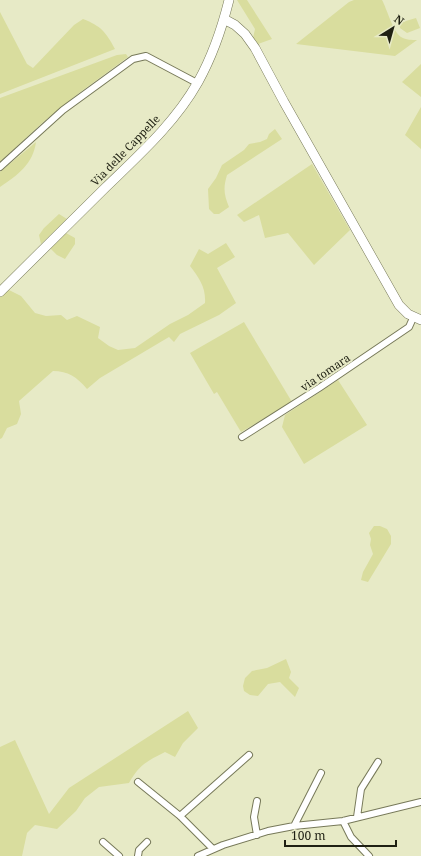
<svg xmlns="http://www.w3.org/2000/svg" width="421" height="856" viewBox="0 0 421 856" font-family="'Noto Serif',serif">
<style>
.green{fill:#d9dd9e}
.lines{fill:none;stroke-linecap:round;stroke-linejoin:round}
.street-casing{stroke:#777959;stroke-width:8}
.secondary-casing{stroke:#777959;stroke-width:10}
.street{stroke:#fff;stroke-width:6}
.secondary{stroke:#fff;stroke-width:9}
.labels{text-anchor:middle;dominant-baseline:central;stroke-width:4;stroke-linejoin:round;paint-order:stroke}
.street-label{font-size:11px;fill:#1f2013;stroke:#e7eac6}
</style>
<rect width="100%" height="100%" fill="#e7eac6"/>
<path class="green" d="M 237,0 L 247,0 L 272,39 L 258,44 L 253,38 L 255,29 Z
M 354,0 L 382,0 C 387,9 393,32 401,37 C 406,40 412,40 417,40 L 395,56 L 296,44 L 349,2 Z
M 0,12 L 27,64 L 33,68 L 74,25 L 83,19 C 101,26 106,32 115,49 L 0,94 Z
M 416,18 L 420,28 L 407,33 L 400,28 L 399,23 Z
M 126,54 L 128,57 L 79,93 L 42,123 L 0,162 L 0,98 L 117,55 Z
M 421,64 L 421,97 L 402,82 Z
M 421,107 L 421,149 L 405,135 Z
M 275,129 L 282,139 L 227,175 C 223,188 224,195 229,207 L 219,214 L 214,214 L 209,209 L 208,189 L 216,178 L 222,165 L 244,150 L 249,144 L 260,142 L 267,139 L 269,134 Z
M 36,142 C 33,164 18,175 0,187 L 0,172 Z
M 312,164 L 350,230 L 314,265 L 288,233 L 265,238 L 259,215 L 244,222 L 237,215 Z
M 59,214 L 67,219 L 41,244 L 39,235 L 44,228 Z
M 66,233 L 75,238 L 75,244 L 65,259 L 57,255 L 50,248 Z
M 226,243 L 235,257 L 217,268 L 236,303 L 219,315 L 180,334 L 174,342 L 169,337 L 100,378 L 87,389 C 77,377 68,371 53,371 L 19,401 L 21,414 L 17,424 L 7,428 L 2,438 L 0,439 L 0,297 L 7,289 L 21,296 L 35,313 L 46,316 L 61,315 L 67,320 L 77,316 L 100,327 L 98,338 L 109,346 L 118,350 L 135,348 L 170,324 L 188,315 L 205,303 C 206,287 199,278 190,266 L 199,249 L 208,254 Z
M 244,322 L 292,402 L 241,432 L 217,392 L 214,394 L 190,353 Z
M 338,380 L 367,425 L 304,464 L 282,427 L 285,415 Z
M 374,526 L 380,526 L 387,529 L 391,536 L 391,544 L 368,582 L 361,580 L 363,572 L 373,554 L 370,545 L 371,539 L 369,533 Z
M 286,659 L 291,672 L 289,678 L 299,688 L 295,697 L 280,682 L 268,684 L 258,696 L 250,695 L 244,691 L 243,686 L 245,678 L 252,671 L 267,668 Z
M 188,711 L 198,728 L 183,743 L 175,757 L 165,752 C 147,761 139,765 129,783 L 99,787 L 85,798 L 76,811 L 57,829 L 35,825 L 27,833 L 22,856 L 0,856 L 0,747 L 15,740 L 49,814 L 69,788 Z"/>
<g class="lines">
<g class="street-casing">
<path id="street" d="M 0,167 L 63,110 L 133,59 L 146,56 L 197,83
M 242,437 L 319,388 L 409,327 L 413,318
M 138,782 L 180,816 L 213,849
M 180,816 L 249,755
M 357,817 L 361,789 L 378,762
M 343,821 L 351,837 L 369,856
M 294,826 L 321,773
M 257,835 L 254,817 L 257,801
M 103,842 L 119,856
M 138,856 L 139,850 L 147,842
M 198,856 L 223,845 L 268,831 L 294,826 L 343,821 L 421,802"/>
</g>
<g class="secondary-casing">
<path id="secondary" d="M 224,19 L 235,25 L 245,34 L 255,48 L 284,102 L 399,305 L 408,314 L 421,320
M 0,292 C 35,257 71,222 106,187 C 139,155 175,123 198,82 C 212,57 222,28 229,0"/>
</g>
<use href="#street" class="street"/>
<use href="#secondary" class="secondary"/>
</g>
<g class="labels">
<g class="street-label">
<text transform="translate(125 150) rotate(-46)">Via delle Cappelle</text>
<text transform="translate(325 372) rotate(-34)">via tomara</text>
</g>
</g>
<g transform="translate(393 28) rotate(37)" stroke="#e7eac6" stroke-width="3" paint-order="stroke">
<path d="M0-3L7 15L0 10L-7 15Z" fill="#1f2013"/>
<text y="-6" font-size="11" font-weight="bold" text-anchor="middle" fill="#1f2013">N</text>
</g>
<path d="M285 840v6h111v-6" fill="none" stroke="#1f2013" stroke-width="2"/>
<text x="291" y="840" font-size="12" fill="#1f2013" stroke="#e7eac6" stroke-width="3" paint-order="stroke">100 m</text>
</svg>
